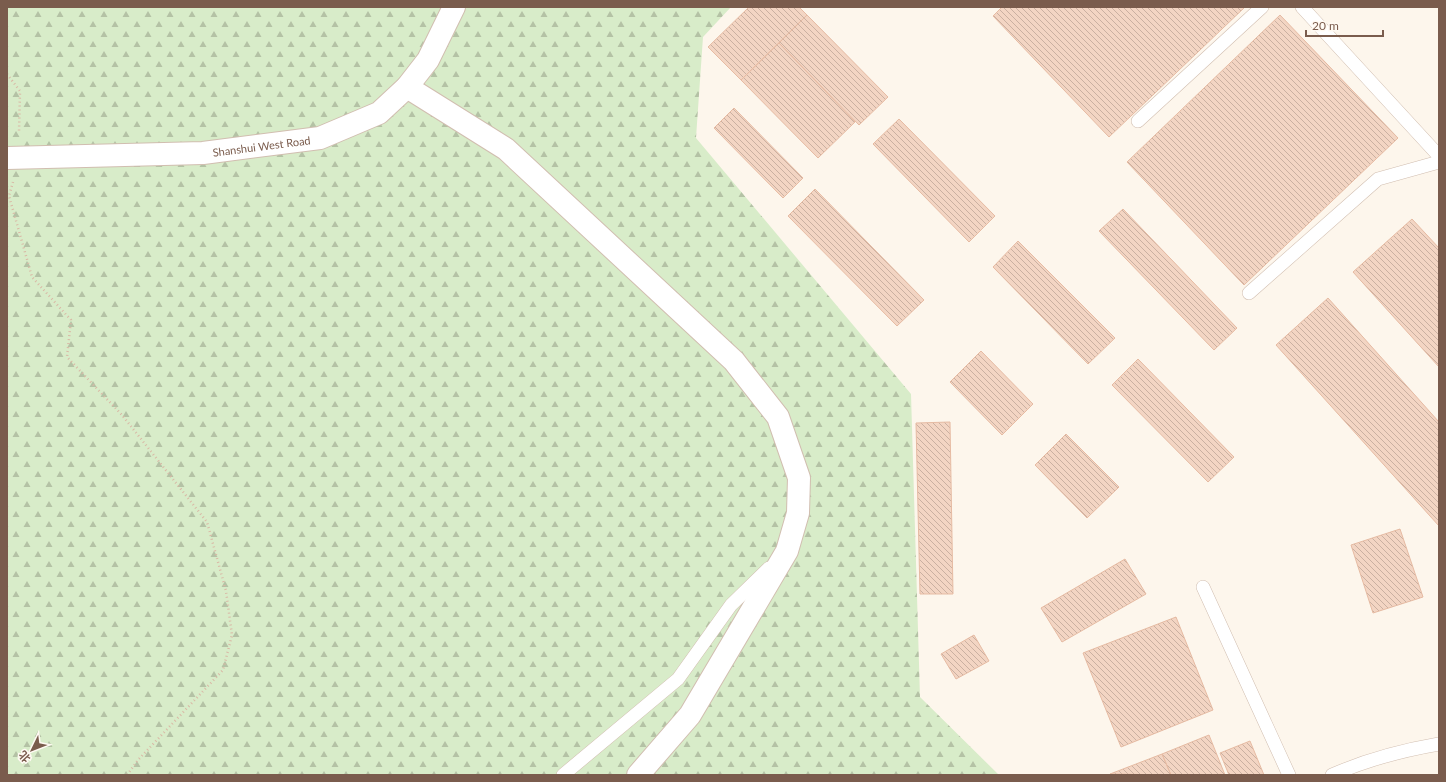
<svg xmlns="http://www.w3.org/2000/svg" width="1446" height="782" viewBox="0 0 1446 782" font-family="Lato,'Noto Sans SC',sans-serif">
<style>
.forest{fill:url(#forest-firs)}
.building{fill:url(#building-back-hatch);stroke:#e6bba3}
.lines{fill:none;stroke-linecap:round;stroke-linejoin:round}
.service-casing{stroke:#d1beb0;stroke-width:14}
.minor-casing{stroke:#d1beb0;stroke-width:24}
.tertiary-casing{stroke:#d1beb0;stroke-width:24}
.path{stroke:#d9b8a5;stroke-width:2.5;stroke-dasharray:1 3;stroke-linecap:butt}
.service{stroke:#fff;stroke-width:13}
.minor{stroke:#fff;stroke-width:22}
.tertiary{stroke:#fff;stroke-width:22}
.labels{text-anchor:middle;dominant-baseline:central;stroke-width:3;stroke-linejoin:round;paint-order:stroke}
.street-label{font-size:11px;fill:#7a5c4d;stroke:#fffaf3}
</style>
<defs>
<pattern id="forest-firs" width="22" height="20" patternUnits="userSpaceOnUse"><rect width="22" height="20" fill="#d8ecc9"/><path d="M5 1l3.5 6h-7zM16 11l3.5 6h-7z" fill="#b4c2a5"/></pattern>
<pattern id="building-back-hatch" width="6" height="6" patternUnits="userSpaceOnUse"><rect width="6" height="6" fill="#f3d5c3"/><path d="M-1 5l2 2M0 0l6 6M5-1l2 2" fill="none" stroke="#cab0a1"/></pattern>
</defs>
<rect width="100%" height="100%" fill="#fdf6ec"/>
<path class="forest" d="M 7,7 L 731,7 L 703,37 L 696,138 L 911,394 L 920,697 L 999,775 L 7,775 Z"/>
<path class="building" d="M 749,7 L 799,7 L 807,15 L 741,80 L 708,47 Z
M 1002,7 L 1245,7 L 1109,137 L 993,16 Z
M 807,15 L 888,97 L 859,125 L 779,43 Z
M 1280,15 L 1398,138 L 1244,285 L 1127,162 Z
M 779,43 L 855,122 L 818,158 L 741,80 Z
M 734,108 L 803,178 L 783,198 L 714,128 Z
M 899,119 L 995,216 L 969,242 L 873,144 Z
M 815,189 L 924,300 L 897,326 L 788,216 Z
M 1123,209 L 1237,328 L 1214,350 L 1099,231 Z
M 1412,219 L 1439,248 L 1439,367 L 1353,272 Z
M 1018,241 L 1115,338 L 1088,364 L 993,267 Z
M 1328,298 L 1439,422 L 1439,526 L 1276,345 Z
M 981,351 L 1033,404 L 1002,435 L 950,382 Z
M 1138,359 L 1234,457 L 1208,482 L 1112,385 Z
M 950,422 L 953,594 L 920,594 L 916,423 Z
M 1066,434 L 1119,487 L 1087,518 L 1035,465 Z
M 1400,529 L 1423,597 L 1373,613 L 1351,545 Z
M 1125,559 L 1146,594 L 1062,642 L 1041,608 Z
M 1176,617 L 1213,710 L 1121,747 L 1083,653 Z
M 974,635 L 989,661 L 956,679 L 941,654 Z
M 1209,735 L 1225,775 L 1171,775 L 1162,754 Z
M 1250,741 L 1264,775 L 1229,775 L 1220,753 Z
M 1162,754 L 1171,775 L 1110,774 Z"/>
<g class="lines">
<g class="service-casing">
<path id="service" d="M 1302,7 L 1439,156
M 1138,121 L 1262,7
M 1249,293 L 1378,179 L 1439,162
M 1203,587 L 1289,775
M 563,775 L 678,679 L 731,605 L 769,568
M 1332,775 C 1364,761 1404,750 1439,744"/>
</g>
<g class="minor-casing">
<path id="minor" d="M 407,87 L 506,149 L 734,361 L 778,417 L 799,478 L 798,513 L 787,551 L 690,715 L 638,775"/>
</g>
<g class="tertiary-casing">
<g id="tertiary">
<path id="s1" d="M 7,158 L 203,153 L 320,138 L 379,113 L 407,87 L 428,60 L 454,7"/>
</g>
</g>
<path class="path" d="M 7,74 L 20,91 L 19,133
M 13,182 L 9,196 L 32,277 L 71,320 L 67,357 L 122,415 L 207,522 L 226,591 L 232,635 L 223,670 L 138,760 L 127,775"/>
<use href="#service" class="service"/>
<use href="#minor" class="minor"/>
<use href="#tertiary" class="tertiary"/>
</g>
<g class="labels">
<g class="street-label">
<text stroke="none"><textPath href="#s1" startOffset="255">Shanshui West Road</textPath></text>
</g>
</g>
<rect width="1446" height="782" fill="none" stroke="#7a5c4d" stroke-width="16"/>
<g transform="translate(32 750) rotate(227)" stroke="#fffaf3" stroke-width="3" paint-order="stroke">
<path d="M0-3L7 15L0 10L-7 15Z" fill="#7a5c4d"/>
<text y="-6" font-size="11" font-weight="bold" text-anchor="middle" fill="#7a5c4d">北</text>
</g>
<path d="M1306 30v6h77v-6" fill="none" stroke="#7a5c4d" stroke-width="2"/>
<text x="1312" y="30" font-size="12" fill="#7a5c4d" stroke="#fffaf3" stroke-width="3" paint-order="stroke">20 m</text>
</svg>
